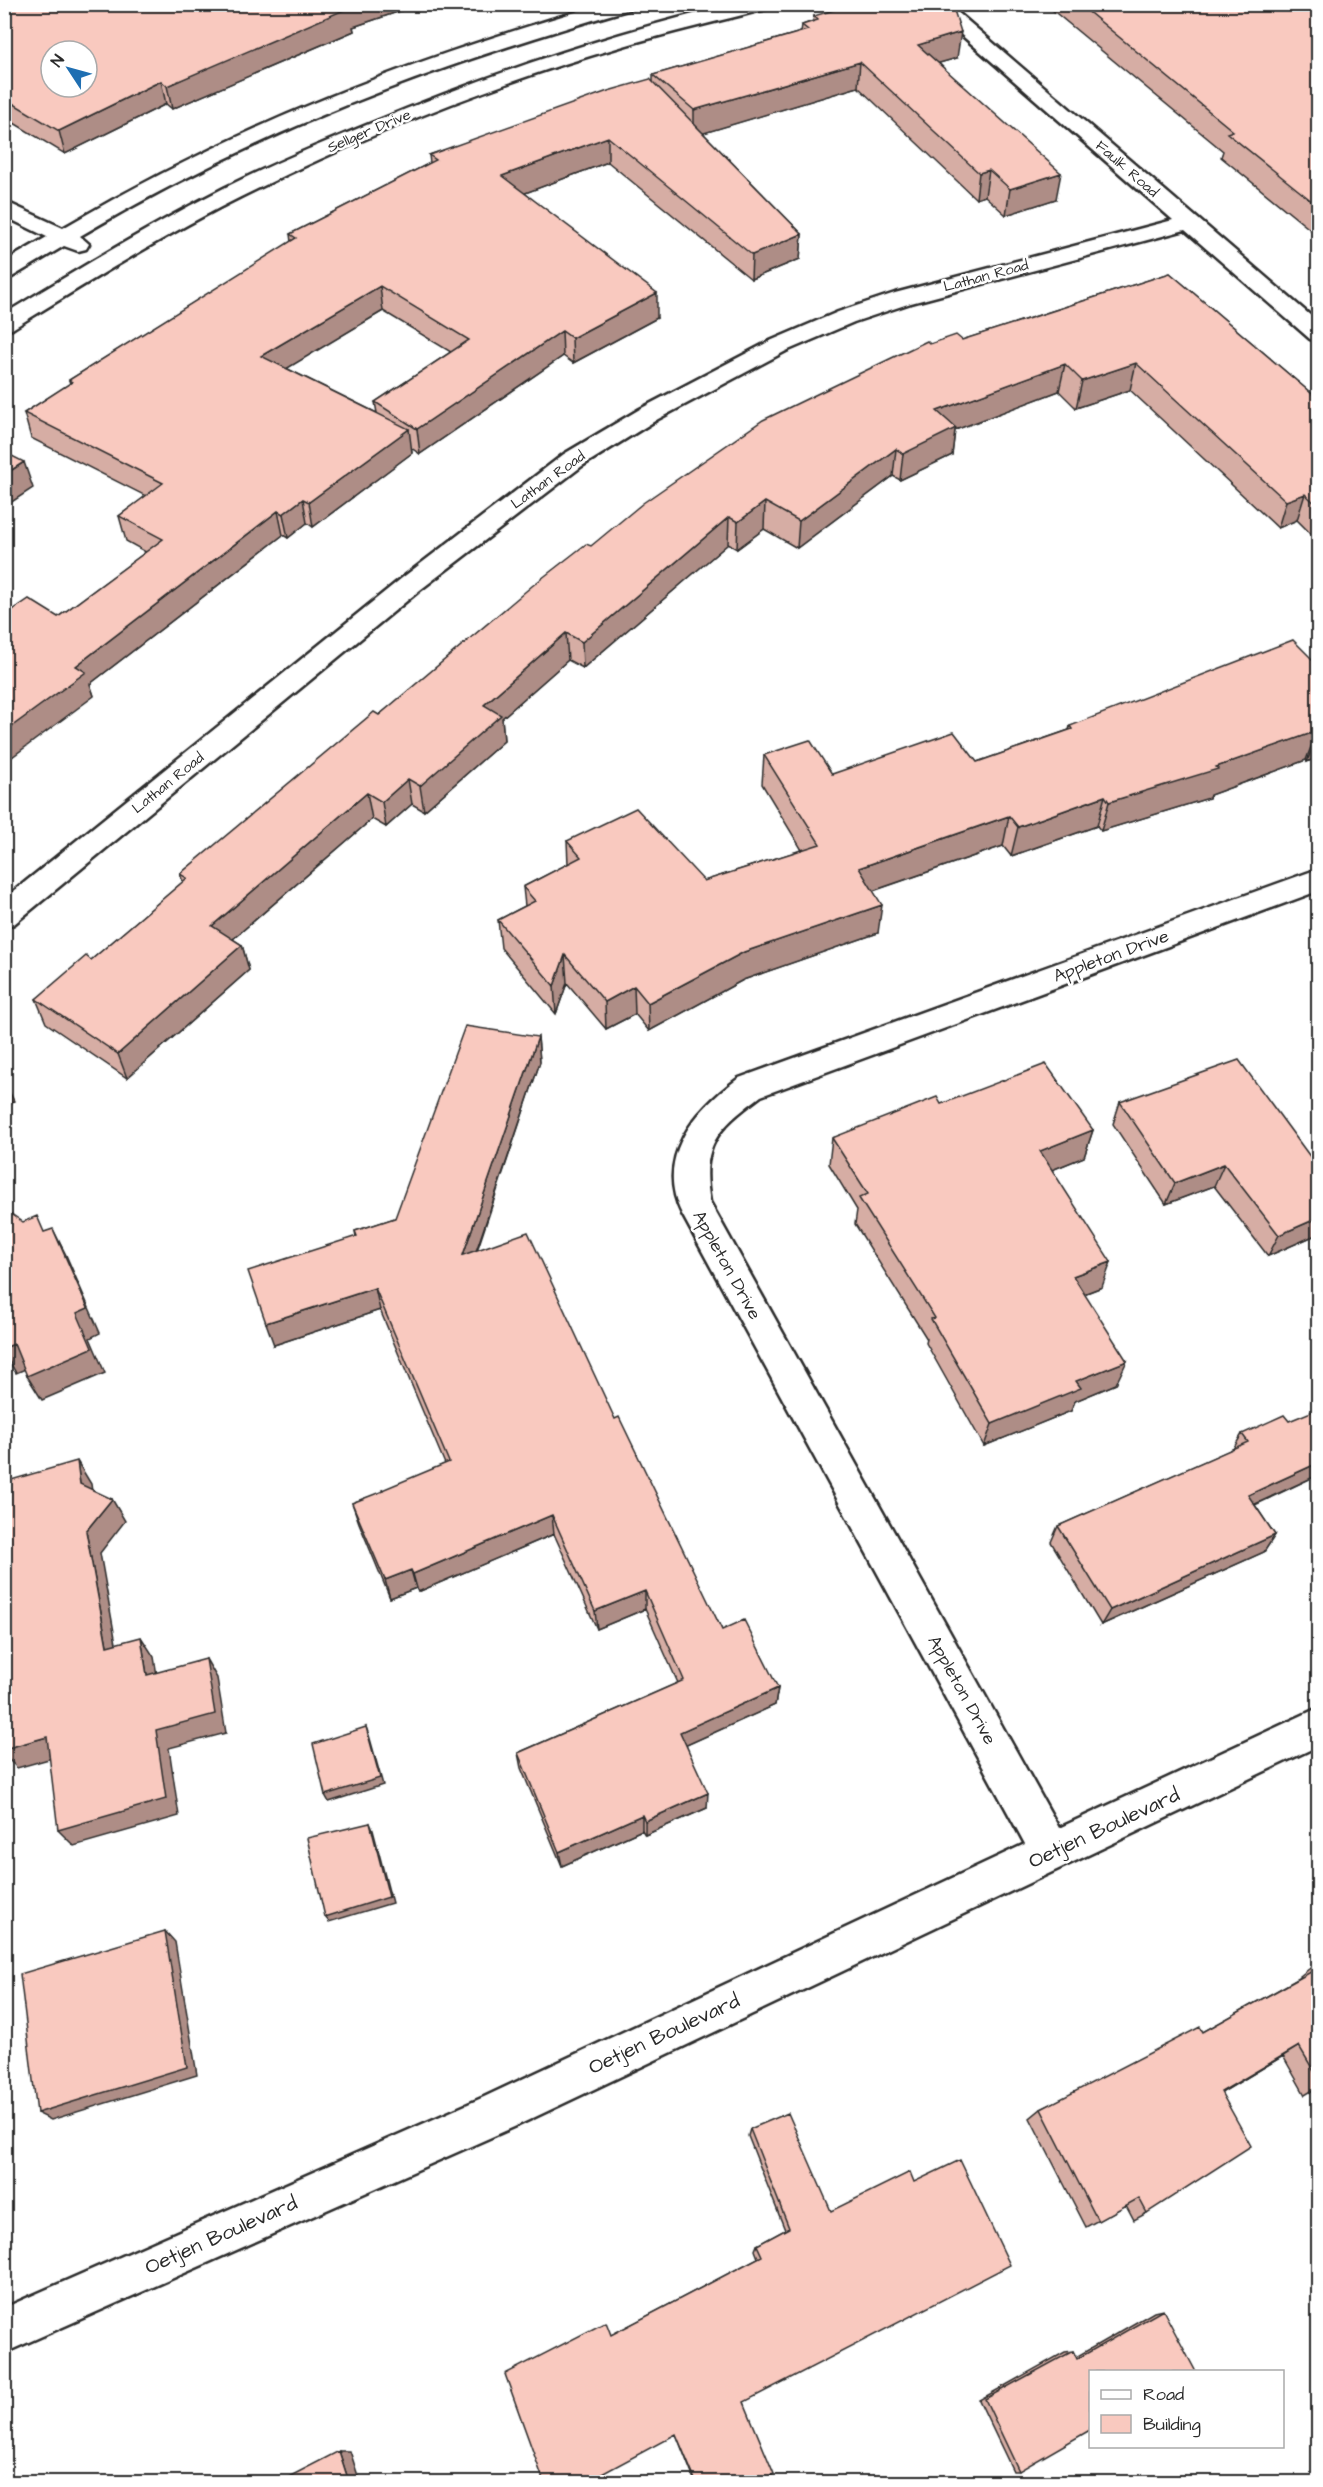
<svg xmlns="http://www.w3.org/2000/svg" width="1323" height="2487" viewBox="0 0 1323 2487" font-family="'Architects Daughter',sans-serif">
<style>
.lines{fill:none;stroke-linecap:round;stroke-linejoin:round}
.minor-casing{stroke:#2b2b2b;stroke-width:5}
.minor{fill:#fff;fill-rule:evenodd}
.wall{fill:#d6ada4;stroke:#2b2b2b;stroke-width:1.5;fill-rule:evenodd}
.shaded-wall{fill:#ae8d86;stroke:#2b2b2b;stroke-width:1.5}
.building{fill:#f9c9bf;stroke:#2b2b2b;stroke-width:1.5;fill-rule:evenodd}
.labels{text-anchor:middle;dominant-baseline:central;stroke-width:5;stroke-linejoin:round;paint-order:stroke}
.far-street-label{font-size:15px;fill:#2b2b2b;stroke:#fff}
.street-label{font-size:18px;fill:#2b2b2b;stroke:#fff}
.near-street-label{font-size:21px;fill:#2b2b2b;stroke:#fff}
</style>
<rect width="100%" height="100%" fill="#fff"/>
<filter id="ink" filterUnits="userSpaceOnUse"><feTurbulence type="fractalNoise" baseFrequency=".0167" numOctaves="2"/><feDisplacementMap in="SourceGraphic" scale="12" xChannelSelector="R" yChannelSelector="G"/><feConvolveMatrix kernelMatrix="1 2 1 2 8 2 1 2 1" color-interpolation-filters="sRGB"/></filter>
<g filter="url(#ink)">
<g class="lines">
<g class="minor-casing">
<path id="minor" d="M 603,4 L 637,4 L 634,8 C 435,65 259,131 80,236 L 89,244 L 86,249 L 78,251 L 64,246 L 12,277 L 4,279 L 4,262 L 47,237 L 4,216 L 4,201 L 63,228 C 236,126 411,59 603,4 Z
M 735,4 L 773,4 L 770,8 C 720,21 670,32 620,47 C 496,83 373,132 257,189 C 172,230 92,280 12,329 L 4,331 L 4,314 C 77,270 149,226 224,188 C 272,164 320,144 369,124 C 488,75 609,33 735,4 Z
M 926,4 L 948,4 L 1318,322 L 1318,341 L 1310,339 L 1185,230 L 911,303 L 854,322 L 786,351 L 658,419 L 582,466 L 420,590 L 14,924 L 4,927 L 4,899 L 402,578 L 564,454 L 640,409 L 770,341 L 838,312 L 895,293 L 1173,220 Z
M 1318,869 L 1318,891 L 761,1096 C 717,1129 700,1145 710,1202 L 1059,1828 L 1318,1708 L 1318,1746 L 514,2127 L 4,2353 L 4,2308 L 484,2097 L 1025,1844 L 682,1214 C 654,1157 695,1110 739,1078 Z"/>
</g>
<use href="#minor" class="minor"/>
</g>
<path class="wall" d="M 4,4 L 421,4 L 353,27 L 354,31 L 172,109 L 166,104 L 65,154 L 4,117 Z
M 1045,4 L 1318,4 L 1318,236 L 1221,157 L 1223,151 Z
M 877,10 L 957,58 L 939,63 L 1056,199 L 1006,215 L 985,196 L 976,199 L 858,87 L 703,133 L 802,234 L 800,259 L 751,279 L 608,162 L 525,193 L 657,318 L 573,363 L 563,356 L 420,454 L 411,448 L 412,453 L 313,527 L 307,523 L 288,538 L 283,535 L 90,684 L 94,696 L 58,617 L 146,552 L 126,541 L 119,516 L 146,496 L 31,438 L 24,413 L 70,384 L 69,380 L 291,242 L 290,234 L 430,163 L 429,155 L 653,82 L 653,75 L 801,32 L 802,25 L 813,21 L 814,16 ZM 383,311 L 451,352 L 375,402 L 377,413 L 286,368 Z
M 1170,273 L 1318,399 L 1318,541 L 1297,520 L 1278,528 L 1130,390 L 1076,408 L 1059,391 L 955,430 L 952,455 L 900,480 L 893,476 L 797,548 L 764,529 L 737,549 L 728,544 L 583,668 L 568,660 L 502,718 L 504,741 L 424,811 L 412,804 L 386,827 L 372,819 L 233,939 L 242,945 L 249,970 L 127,1078 L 46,1023 L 36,999 L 91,960 L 183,882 L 180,874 L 591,546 L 930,344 L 962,340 Z
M 1318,665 L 1318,757 L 1307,762 L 1306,760 L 1210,795 L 1209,798 L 1101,831 L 1097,826 L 1011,856 L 1003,846 L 873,891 L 878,933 L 743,980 L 649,1031 L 635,1014 L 606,1029 L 567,983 L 556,1014 L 501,948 L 498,920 L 525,906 L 523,887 L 568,864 L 567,841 L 704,881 L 802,850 L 762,784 L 764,755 L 832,774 L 977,762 L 1069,730 L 1070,726 Z
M 538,1037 L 540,1062 L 477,1251 L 615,1419 L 722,1630 L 778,1688 L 775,1705 L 686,1745 L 707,1808 L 645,1835 L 642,1830 L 562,1866 L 521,1768 L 518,1753 L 678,1683 L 645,1609 L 597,1629 L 554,1534 L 418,1592 L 416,1588 L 390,1598 L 359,1523 L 352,1503 L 383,1492 L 445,1464 L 380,1310 L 274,1345 L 356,1237 L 355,1231 L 395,1218 Z
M 1120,1102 L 1317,1166 L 1318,1165 L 1318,1234 L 1268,1256 L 1214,1186 L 1166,1204 L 1113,1124 Z
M 941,1104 L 1093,1130 L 1084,1157 L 1052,1170 L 1102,1287 L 1084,1294 L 1116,1384 L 1075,1401 L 1071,1411 L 984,1446 L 926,1343 L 927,1339 L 855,1224 L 857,1210 L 829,1164 L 832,1138 Z
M 1242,1434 L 1318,1475 L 1255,1505 L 1275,1535 L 1264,1552 L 1101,1625 L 1051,1542 L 1058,1526 L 1233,1449 Z
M 1318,1962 L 1318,2087 L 1305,2095 L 1283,2056 L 1221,2093 L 1147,2213 L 1134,2220 L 1126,2205 L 1086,2227 L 1030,2118 L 1041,2109 L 1203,2032 L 1301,1977 L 1300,1976 Z
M 750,2129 L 831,2211 L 744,2402 L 770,2482 L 695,2482 L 676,2434 L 611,2335 L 758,2258 L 755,2250 L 757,2245 L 785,2230 L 748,2136 Z
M 1163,2310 L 1090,2372 L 1019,2471 L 1013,2471 L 979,2400 L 1065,2352 L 1073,2351 L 1076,2357 L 1154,2312 Z"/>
<path class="shaded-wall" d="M 349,4 L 421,4 L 353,27 L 354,31 L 172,109 L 167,86 Z
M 961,32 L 957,58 L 915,70 L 918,45 Z
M 860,62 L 858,87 L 694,136 L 694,110 Z
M 161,81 L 166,104 L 65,154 L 59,131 Z
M 608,137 L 608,162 L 504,201 L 502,176 Z
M 989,170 L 985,196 L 976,199 L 979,173 Z
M 1061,173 L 1056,199 L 1006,215 L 1010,189 Z
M 802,234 L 800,259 L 751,279 L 752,255 Z
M 380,286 L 383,311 L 266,381 L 261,356 Z
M 657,293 L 657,318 L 573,363 L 572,338 Z
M 562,331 L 563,356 L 420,454 L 417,429 Z
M 1136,363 L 1130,390 L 1076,408 L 1082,381 Z
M 1065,364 L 1059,391 L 955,430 L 952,455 L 900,480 L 903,454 L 937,411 Z
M 409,429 L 412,453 L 313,527 L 309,502 Z
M 896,449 L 893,476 L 797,548 L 799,521 Z
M 24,462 L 33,488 L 4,507 L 4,475 Z
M 1305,494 L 1297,520 L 1278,528 L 1286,501 Z
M 303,499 L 307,523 L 288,538 L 283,514 Z
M 765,502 L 764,529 L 737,549 L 738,522 Z
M 278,511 L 283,535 L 90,684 L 94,696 L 4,763 L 4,732 L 76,666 Z
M 729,517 L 728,544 L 583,668 L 582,642 Z
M 566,633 L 568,660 L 502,718 L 504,741 L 424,811 L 420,786 L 484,705 Z
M 1317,731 L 1306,760 L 1210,795 L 1209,798 L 1101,831 L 1109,802 L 1216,767 Z
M 1318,733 L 1318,757 L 1307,762 Z
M 408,779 L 412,804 L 386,827 L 382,802 Z
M 367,793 L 372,819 L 219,951 L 212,926 Z
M 1105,796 L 1097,826 L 1011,856 L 1018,827 Z
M 1009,816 L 1003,846 L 855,897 L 859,868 Z
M 882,905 L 878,933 L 743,980 L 649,1031 L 648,1003 L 744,952 Z
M 242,945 L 249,970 L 127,1078 L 118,1054 Z
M 565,955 L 567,983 L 556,1014 L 554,986 Z
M 634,986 L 635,1014 L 606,1029 L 605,1002 Z
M 538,1037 L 540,1062 L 467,1278 L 463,1255 Z
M 4,1081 L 14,1101 L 4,1110 Z
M 1093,1130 L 1084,1157 L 1032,1178 L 1040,1151 Z
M 1224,1164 L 1214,1186 L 1166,1204 L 1175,1183 Z
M 1318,1218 L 1318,1234 L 1268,1256 L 1279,1235 Z
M 53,1229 L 66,1255 L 100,1333 L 90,1338 L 105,1373 L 42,1400 L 27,1376 L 77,1313 Z
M 1111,1262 L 1102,1287 L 1065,1301 L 1073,1276 Z
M 375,1288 L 380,1310 L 274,1345 L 266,1323 Z
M 14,1344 L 28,1368 L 16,1373 L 4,1353 L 4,1348 Z
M 1127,1361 L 1116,1384 L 1075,1401 L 1071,1411 L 984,1446 L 992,1424 L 1076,1381 Z
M 77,1461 L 91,1484 L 94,1507 L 80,1484 Z
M 1318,1463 L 1318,1475 L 1238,1512 L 1248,1495 Z
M 112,1499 L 125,1521 L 100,1553 L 120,1666 L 107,1646 L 86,1531 Z
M 552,1515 L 554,1534 L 418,1592 L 413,1574 Z
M 1275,1535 L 1264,1552 L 1101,1625 L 1110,1610 Z
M 411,1570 L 416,1588 L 390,1598 L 385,1580 Z
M 645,1591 L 645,1609 L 597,1629 L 595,1611 Z
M 141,1637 L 154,1657 L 160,1694 L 147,1675 Z
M 206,1659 L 217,1678 L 226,1733 L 169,1748 L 179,1816 L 74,1846 L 58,1830 L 156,1730 Z
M 778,1688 L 775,1705 L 680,1748 L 680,1732 Z
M 366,1727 L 369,1735 L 383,1785 L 329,1802 L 325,1795 Z
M 47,1737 L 63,1755 L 17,1768 L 4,1755 L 4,1749 Z
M 708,1793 L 707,1808 L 645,1835 L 645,1821 Z
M 642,1815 L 642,1830 L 562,1866 L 559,1852 Z
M 370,1823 L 373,1830 L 392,1903 L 329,1922 L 325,1917 Z
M 165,1931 L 175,1942 L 197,2075 L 51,2120 L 37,2113 Z
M 1299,2046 L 1283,2056 L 1206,2102 L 1221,2092 Z
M 339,2451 L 350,2451 L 360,2482 L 349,2482 Z"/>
<path class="building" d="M 4,4 L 349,4 L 347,5 L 351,7 L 167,86 L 161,81 L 59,131 L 4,98 ZM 51,51 L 87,51 L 87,87 L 51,87 Z
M 853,4 L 871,4 L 877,10 L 897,4 L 952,4 L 961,32 L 918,45 L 1061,173 L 1010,189 L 989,170 L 979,173 L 860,62 L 694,110 L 653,75 L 808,30 L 802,25 L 818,20 L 814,16 Z
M 1079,4 L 1318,4 L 1318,206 L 1227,133 L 1233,131 Z
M 650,79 L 802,234 L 752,255 L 608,137 L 502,176 L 657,293 L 572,338 L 562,331 L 417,429 L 375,402 L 469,340 L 380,286 L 261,356 L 409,429 L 309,502 L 303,499 L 283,514 L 278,511 L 76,666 L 86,672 L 4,732 L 4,616 L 29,599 L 58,617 L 163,539 L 119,516 L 163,483 L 24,413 L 72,382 L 69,380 L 296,238 L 290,234 L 436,160 L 429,155 L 608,91 Z
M 1170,273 L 1318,399 L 1318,506 L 1305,494 L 1286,501 L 1136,363 L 1082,381 L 1065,364 L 937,411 L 956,428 L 903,454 L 896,449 L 799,521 L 765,502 L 738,522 L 729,517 L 582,642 L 566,633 L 484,705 L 501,715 L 420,786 L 408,779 L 382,802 L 367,793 L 212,926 L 242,945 L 118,1054 L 36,999 L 86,956 L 91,960 L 187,878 L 180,874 L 374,712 L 379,715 L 532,586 L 586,544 L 591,546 L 643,503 L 763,420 L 927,341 L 930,344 L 956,335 L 962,340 Z
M 4,452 L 24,462 L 4,475 Z
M 1293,640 L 1318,665 L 1318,732 L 1317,731 L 1216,767 L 1218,769 L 1109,802 L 1105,796 L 1018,827 L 1009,816 L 859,868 L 882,905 L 744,952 L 648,1003 L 634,986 L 605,1002 L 565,955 L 554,986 L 498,920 L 535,901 L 523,887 L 581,857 L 567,841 L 636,808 L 704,881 L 820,844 L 764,755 L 810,740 L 832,774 L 954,732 L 977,762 L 1072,729 L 1070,726 Z
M 465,1026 L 538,1037 L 463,1255 L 528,1232 L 615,1419 L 619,1417 L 722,1630 L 744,1620 L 778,1688 L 680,1732 L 708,1793 L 645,1821 L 642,1815 L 559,1852 L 518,1753 L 684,1680 L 645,1591 L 595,1611 L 552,1515 L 413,1574 L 411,1570 L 385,1580 L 352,1503 L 383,1491 L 382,1490 L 449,1462 L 375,1288 L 266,1323 L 248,1271 L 357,1236 L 355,1231 L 395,1218 Z
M 1239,1060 L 1317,1166 L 1318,1165 L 1318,1218 L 1279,1235 L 1224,1164 L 1175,1183 L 1120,1102 Z
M 1046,1064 L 1093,1130 L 1040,1151 L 1111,1262 L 1073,1276 L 1127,1361 L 1076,1381 L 1081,1388 L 992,1424 L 931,1319 L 935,1318 L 859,1198 L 868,1194 L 832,1138 L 937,1097 L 941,1104 Z
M 4,1209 L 23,1222 L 37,1216 L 44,1232 L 53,1229 L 88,1308 L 77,1313 L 92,1348 L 27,1376 L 14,1344 L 4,1348 Z
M 1318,1409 L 1318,1463 L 1248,1495 L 1275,1535 L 1110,1610 L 1058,1526 L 1248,1442 L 1242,1434 L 1284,1415 L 1289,1421 Z
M 77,1461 L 80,1484 L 112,1499 L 86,1531 L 107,1646 L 141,1637 L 147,1675 L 206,1659 L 215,1714 L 156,1730 L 166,1799 L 58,1830 L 47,1737 L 4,1749 L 4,1482 Z
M 366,1727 L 380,1778 L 325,1795 L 313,1744 Z
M 370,1823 L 389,1897 L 325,1917 L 307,1838 Z
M 165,1931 L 187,2067 L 37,2113 L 20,1974 Z
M 1318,1968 L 1318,2078 L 1299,2046 L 1221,2092 L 1251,2146 L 1147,2213 L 1139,2198 L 1098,2221 L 1041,2109 L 1200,2027 L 1203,2032 Z
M 788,2113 L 831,2211 L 910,2172 L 914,2182 L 960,2160 L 1010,2265 L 744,2402 L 774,2474 L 768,2477 L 770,2482 L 696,2482 L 676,2434 L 587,2482 L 544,2482 L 505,2374 L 606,2322 L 611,2335 L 762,2256 L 757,2245 L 789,2228 L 750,2129 Z
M 1163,2310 L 1196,2372 L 1090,2372 L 1090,2430 L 1019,2471 L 985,2399 L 1073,2351 L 1077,2359 Z
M 339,2451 L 349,2482 L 279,2482 Z"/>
</g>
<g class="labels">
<g class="far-street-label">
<text transform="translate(369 131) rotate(-23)">Sellger Drive</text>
<text transform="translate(1127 169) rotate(41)">Faulk Road</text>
<text transform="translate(986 276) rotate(-15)">Lathan Road</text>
<text transform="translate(548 480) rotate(-36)">Lathan Road</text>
<text transform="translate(168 783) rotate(-39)">Lathan Road</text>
</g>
<g class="street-label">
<text transform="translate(1111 956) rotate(-20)">Appleton Drive</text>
<text transform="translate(727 1265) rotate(61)">Appleton Drive</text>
<text transform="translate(962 1690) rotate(61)">Appleton Drive</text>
</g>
<g class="near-street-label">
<text transform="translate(1104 1828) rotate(-25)">Oetjen Boulevard</text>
<text transform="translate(664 2034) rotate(-25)">Oetjen Boulevard</text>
<text transform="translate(221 2235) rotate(-24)">Oetjen Boulevard</text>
</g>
</g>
<rect width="1323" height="2487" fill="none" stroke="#fff" stroke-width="24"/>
<rect x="12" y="12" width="1299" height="2463" fill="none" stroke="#2b2b2b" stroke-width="2" filter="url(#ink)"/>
<rect x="1089" y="2370" width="195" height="78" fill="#ffffff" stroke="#aaaaaa" stroke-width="1.5"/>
<rect x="1101" y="2390" width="30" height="9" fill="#ffffff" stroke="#aaaaaa" stroke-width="1.5"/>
<text x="1143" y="2400" font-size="18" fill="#2b2b2b">Road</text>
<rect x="1101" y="2415" width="30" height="18" fill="#f9c9bf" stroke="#aaaaaa" stroke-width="1.5"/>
<text x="1143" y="2430" font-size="18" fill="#2b2b2b">Building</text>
<g transform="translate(69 69) rotate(306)"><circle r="28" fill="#ffffff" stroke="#aaaaaa" stroke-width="1.5"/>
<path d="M0-4.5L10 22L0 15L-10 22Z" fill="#1f6fb2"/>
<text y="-9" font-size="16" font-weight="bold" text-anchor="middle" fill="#2b2b2b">N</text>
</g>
</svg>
